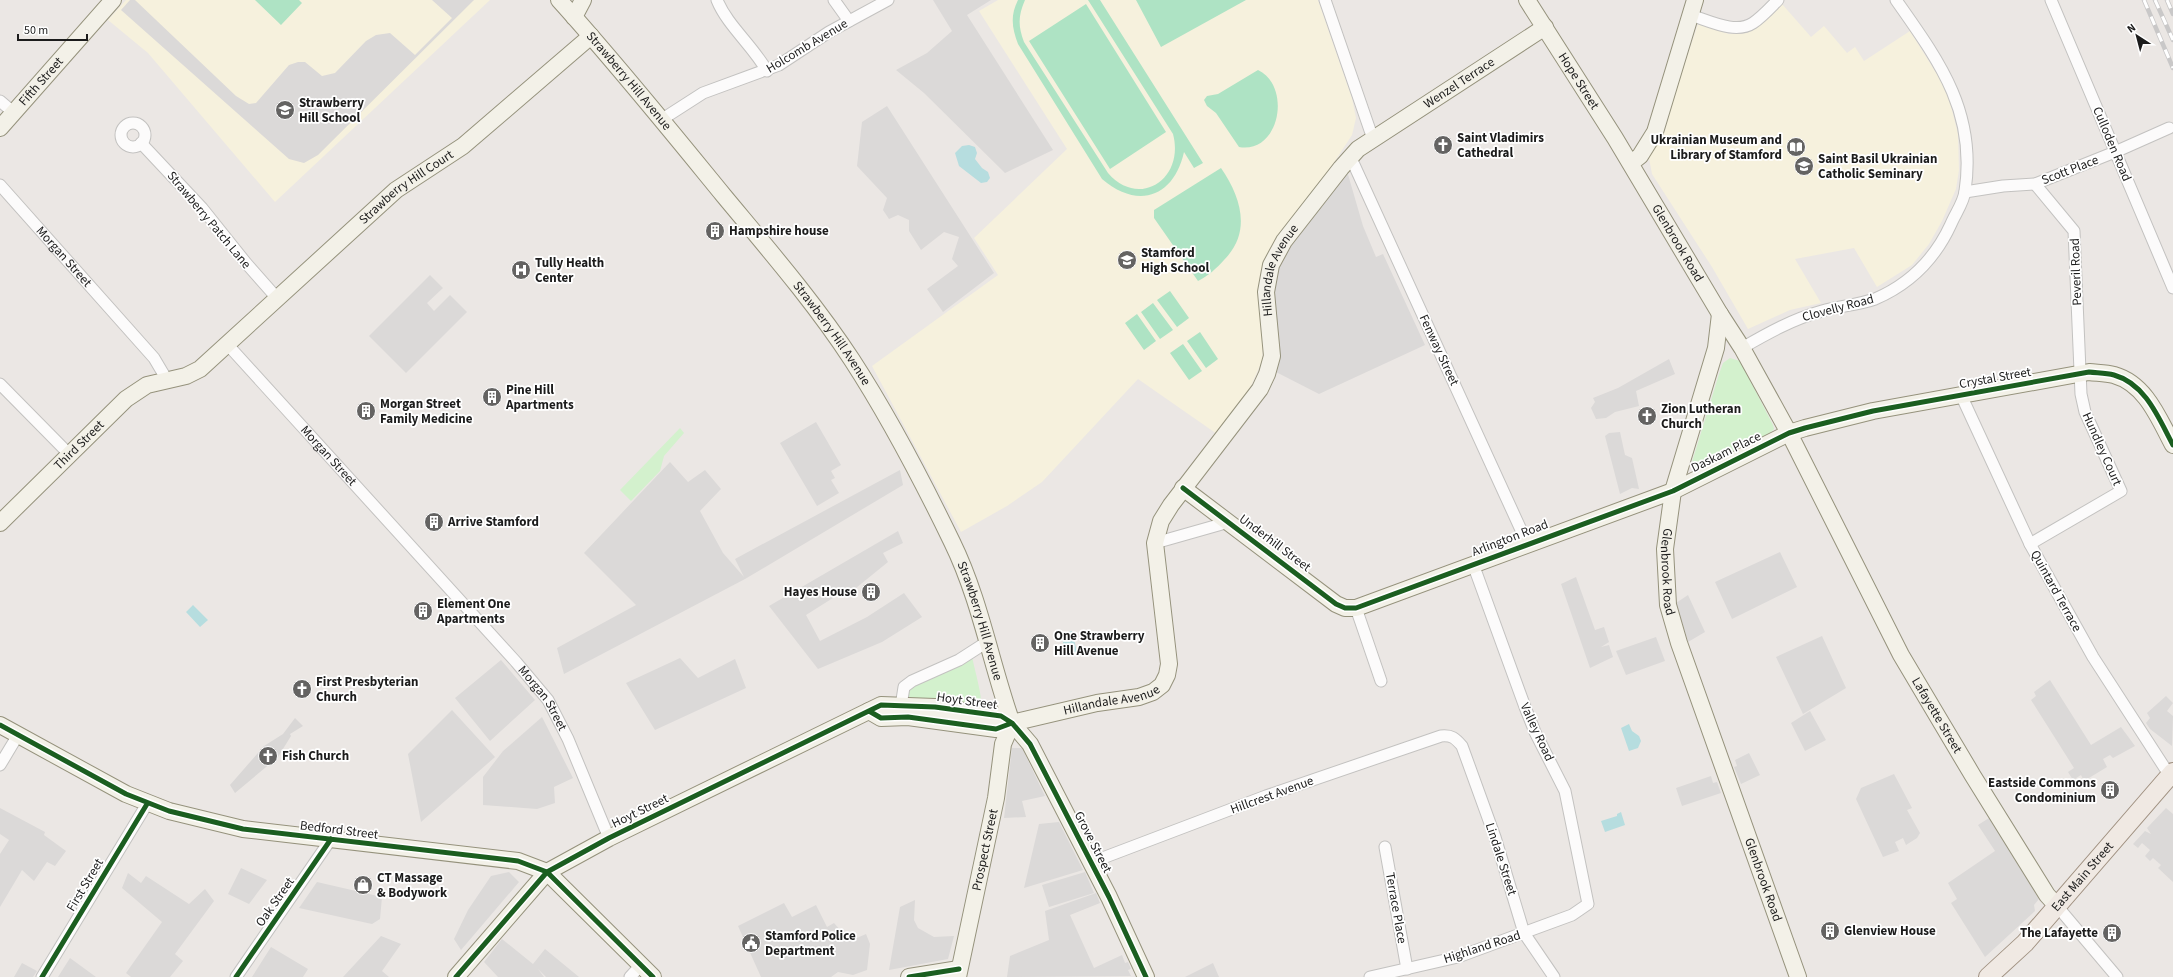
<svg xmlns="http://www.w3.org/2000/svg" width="2173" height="977" viewBox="0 0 2173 977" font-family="'Source Sans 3',sans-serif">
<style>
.education{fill:#f6f1dd}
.religious{fill:#d9d7d6}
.park{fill:#d3f1cd}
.pitch{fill:#aee3c4}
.parking{fill:#dbd9d8}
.water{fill:#b6dddf}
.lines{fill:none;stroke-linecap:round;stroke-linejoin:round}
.street-casing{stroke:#c3c2c0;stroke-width:13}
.secondary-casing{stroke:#95927c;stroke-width:18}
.primary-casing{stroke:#a09181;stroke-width:20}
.street{stroke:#fcfbfb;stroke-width:11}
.secondary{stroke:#f3f1e8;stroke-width:16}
.primary{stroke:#f0e9e3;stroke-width:18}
.rail-casing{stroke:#c9c8c8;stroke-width:4.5}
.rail{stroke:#fff;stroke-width:3;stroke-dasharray:9;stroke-linecap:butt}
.cycleway-casing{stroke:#fff;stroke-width:8}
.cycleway{stroke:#1b5e20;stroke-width:5}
.labels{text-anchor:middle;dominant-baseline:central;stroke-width:3.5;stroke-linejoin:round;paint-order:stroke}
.street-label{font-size:13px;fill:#1c1c1c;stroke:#fff}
.poi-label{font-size:13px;font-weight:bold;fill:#1c1c1c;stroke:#fff;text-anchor:start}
</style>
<rect width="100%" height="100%" fill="#ebe7e4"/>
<path class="education" d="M 126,0 L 490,0 L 275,202 L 148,53 L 108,20 Z
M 998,0 L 1318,0 L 1352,98 L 1356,118 L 1352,135 L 1333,164 L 1271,246 L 1260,276 L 1258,303 L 1264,333 L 1262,361 L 1247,395 L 1217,434 L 1138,379 L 1042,482 L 1007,506 L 961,532 L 872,366 L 998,275 L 974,238 L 1067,149 L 979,11 Z
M 1782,4 L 1811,37 L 1824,26 L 1847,53 L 1855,47 L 1864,61 L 1910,31 L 1940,79 L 1949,98 L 1958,134 L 1959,170 L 1956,189 L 1942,221 L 1929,244 L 1912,265 L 1877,287 L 1854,248 L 1795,259 L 1821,303 L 1790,310 L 1748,329 L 1712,267 L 1652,174 L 1649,158 L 1653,148 L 1665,131 L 1676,90 L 1698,24 L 1729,34 L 1745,33 L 1757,27 Z"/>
<path class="religious" d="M 295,718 L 303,726 L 290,734 L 291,736 L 278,757 L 235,793 L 230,785 L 264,746 L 283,734 Z"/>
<path class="park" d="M 1730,358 L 1740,361 L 1773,425 L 1774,429 L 1770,433 L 1699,467 L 1695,467 L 1692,462 L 1719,374 L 1723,363 Z
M 680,428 L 684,433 L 664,456 L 660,471 L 631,501 L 620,490 Z
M 972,656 C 974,668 982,694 981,703 L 978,705 L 907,700 L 909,688 Z"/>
<path class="pitch" d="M 255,0 L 299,0 L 302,3 L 281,25 Z
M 1018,0 L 1025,0 C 1018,16 1018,26 1024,42 L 1108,173 C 1139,209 1185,179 1173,134 L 1088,0 L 1100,0 L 1203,163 L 1194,168 L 1184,152 C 1174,197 1138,210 1102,179 L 1018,44 C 1012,28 1010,16 1018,0 Z
M 1136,0 L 1246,0 L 1161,47 Z
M 1086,4 L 1166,132 L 1110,169 L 1029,41 Z
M 1258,70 C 1292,86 1280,154 1239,147 L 1216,113 L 1207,106 L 1204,100 L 1207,96 L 1218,94 Z
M 1221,168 C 1241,197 1252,232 1224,260 C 1217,268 1208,276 1198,281 L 1154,218 L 1154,210 Z
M 1170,291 L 1189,318 L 1177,327 L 1157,300 Z
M 1153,303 L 1173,330 L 1160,339 L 1141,312 Z
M 1137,314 L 1156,341 L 1144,350 L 1125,323 Z
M 1200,332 L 1218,359 L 1206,368 L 1187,341 Z
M 1183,344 L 1202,371 L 1189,380 L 1170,353 Z"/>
<path class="parking" d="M 130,0 L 135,0 L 236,96 L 249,104 L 256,103 L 289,65 L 298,62 L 305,62 L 322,76 L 335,73 L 366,41 L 376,35 L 390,33 L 415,55 L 452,18 L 432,0 L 474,0 L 318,155 L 304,163 L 289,159 L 121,10 Z
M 933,0 L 991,0 L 967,15 L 1053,150 L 1005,173 L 924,93 L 896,70 L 927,53 L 952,31 Z
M 887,106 L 994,273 L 943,312 L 927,289 L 958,266 L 952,259 L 959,237 L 944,232 L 921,250 L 909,231 L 909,220 L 898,215 L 889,219 L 883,210 L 887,198 L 857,166 L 862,122 Z
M 1347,171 L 1363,226 L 1376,257 L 1383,254 L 1425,345 L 1319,394 L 1276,372 L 1280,350 L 1274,298 L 1275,280 L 1281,261 L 1290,244 Z
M 430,275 L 443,288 L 427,303 L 434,311 L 450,295 L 467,312 L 406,373 L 369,336 Z
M 1669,359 L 1675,374 L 1636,391 L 1639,406 L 1615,412 L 1606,418 L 1596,419 L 1591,408 L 1595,402 L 1593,398 L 1618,388 Z
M 816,422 L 841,465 L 831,471 L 835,478 L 831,480 L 839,493 L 817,506 L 780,443 Z
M 1620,432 L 1625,455 L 1632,458 L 1639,489 L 1632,488 L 1620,494 L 1605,436 L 1609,433 Z
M 670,462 L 688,482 L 705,470 L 721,489 L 700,511 L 723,553 L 744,577 L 735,559 L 900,470 L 903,485 L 745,579 L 564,674 L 557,648 L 636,605 L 584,553 Z
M 898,531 L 903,543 L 883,553 L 888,562 L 856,588 L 844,591 L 806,615 L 820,641 L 867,617 L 904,593 L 922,617 L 882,642 L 818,669 L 769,606 Z
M 1780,552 L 1797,587 L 1732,619 L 1715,582 Z
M 1576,577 L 1595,630 L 1604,627 L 1609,642 L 1601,647 L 1609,645 L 1613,657 L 1590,668 L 1561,584 Z
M 1688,595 L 1705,632 L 1688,642 L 1676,603 Z
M 1822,636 L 1846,688 L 1803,714 L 1776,657 Z
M 1656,637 L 1665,661 L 1626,675 L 1616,651 Z
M 680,658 L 698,678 L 735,659 L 746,688 L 655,730 L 626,683 Z
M 501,660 L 535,700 L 490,741 L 455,698 Z
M 2050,680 L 2091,745 L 2121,727 L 2135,746 L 2113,758 L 2110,755 L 2103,759 L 2107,767 L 2084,781 L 2081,775 L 2073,780 L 2068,772 L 2074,768 L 2031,700 L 2036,696 L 2034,692 Z
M 2166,696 L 2173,703 L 2167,711 L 2173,716 L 2172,746 L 2150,729 L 2146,723 L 2150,718 L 2147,713 Z
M 452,710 L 495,757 L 421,822 L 408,754 Z
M 1810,711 L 1826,740 L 1805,751 L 1791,723 Z
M 542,717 L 573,778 L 554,787 L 555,803 L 537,809 L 483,805 L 483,777 L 503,751 Z
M 1012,748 L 1022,748 L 1045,796 L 1022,801 L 1026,817 L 1004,818 Z
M 1749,753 L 1760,775 L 1741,784 L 1734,767 L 1737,766 L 1735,760 Z
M 1894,774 L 1912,808 L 1907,810 L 1920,833 L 1917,838 L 1906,845 L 1903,838 L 1895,842 L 1899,851 L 1883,857 L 1856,799 L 1861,788 Z
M 1711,776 L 1713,783 L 1717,782 L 1721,793 L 1682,806 L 1676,788 Z
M 0,808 L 45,832 L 44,835 L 66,851 L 55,866 L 47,862 L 34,881 L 22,870 L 0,907 L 0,854 L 9,840 L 0,834 Z
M 2166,808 L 2173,814 L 2173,882 L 2158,868 L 2161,865 L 2153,858 L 2150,861 L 2145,856 L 2150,850 L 2142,843 L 2138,848 L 2133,844 L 2145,831 L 2151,834 L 2147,828 Z
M 1989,818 L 2039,899 L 2034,905 L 2035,911 L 1985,957 L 1951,903 L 1957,899 L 1948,883 L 1995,851 L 1978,825 Z
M 1059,822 L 1083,870 L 1024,888 L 1039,824 Z
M 241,868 L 267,880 L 249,904 L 228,894 Z
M 509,872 L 519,882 L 461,950 L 454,939 L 468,910 L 491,876 Z
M 1085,872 L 1094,893 L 1049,907 L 1042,885 Z
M 128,873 L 141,883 L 146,876 L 189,904 L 205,889 L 214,901 L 175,954 L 183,961 L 170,977 L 131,977 L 126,973 L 162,922 L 122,888 Z
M 317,882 L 382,897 L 380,919 L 372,924 L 299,908 Z
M 1096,893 L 1100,903 L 1070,915 L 1094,968 L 1122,955 L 1125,963 L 1128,962 L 1131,969 L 1128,970 L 1131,976 L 1007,977 L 1010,956 L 1049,940 L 1045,911 Z
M 915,900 L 914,920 L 918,928 L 934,937 L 954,936 L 948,959 L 889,970 L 900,907 Z
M 784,903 L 792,917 L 816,905 L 827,927 L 834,923 L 850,941 L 866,934 L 870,944 L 867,970 L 853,975 L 838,972 L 831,977 L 761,977 L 738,926 Z
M 381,936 L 401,944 L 382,971 L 389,977 L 343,977 Z
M 502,939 L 533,964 L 545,949 L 579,977 L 546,977 L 538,969 L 544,977 L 498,977 L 484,962 Z
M 271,947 L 308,969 L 303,977 L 252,977 Z
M 70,958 L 96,977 L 58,977 Z
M 22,963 L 37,971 L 33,977 L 14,977 Z
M 1213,963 L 1219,977 L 1185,977 Z"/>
<path class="water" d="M 969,145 L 975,147 L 977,153 L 975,159 L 982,168 L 988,172 L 990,178 L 987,182 L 981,183 L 959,166 L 955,153 L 962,146 Z
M 193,605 L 208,620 L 200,627 L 186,612 Z
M 1072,631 L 1077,652 L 1066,655 L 1061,634 Z
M 1629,724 L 1632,731 L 1639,736 L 1641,741 L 1638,748 L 1629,751 L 1621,728 Z
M 1621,812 L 1625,825 L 1605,832 L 1601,821 L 1617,816 L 1617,814 Z"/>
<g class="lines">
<g class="street-casing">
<g id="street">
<path d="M 717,0 C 727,25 753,46 767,71"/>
<path d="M 834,0 L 849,21"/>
<path d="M 1325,0 L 1373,139"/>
<path d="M 2051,0 L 2173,288"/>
<path d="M 1690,15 C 1708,20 1735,35 1753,23 C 1762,17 1770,8 1778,0"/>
<path d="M 0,101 L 14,113"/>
<path d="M 661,120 L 703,93 L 779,65 L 829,32 L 888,0"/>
<circle cx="133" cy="135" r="12"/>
<path d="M 141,143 L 202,208 L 246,263 L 276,297"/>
<path d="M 1350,156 L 1527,543"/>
<path id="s1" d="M 0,185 L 154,358 L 167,380"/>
<path d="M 1965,192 L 2003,186 L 2035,184 L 2115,152 L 2169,128"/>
<path id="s2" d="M 227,344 L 516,662 L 548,700 L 568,739 L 609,838"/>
<path d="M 1742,348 C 1768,333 1793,319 1822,311 C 1839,306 1858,305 1875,299 C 1910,284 1935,259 1951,224 C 1955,214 1964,202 1965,191 C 1977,112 1939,61 1896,0"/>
<path d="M 0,384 L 69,454"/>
<path d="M 1961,395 L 2030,544 L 2093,657 L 2170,776"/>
<path d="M 1155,543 L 1229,522"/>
<path d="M 2030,544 L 2121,491 L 2085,412 L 2081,394 L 2074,231 L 2035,184"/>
<path d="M 1356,608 L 1381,681"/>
<path d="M 901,706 L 904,687 L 912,681 L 959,660 L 987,642"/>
<path d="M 0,765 L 18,735"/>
<path d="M 1385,847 L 1407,969"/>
<path d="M 1090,861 L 1100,859 L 1266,796 L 1441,736 C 1452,735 1455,738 1462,746 L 1495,837 L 1524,933 L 1554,977"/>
<path d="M 2057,906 L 2117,977"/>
<path d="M 42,977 L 147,804"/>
<path d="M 236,977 L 331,839"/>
<path d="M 630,977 L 641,965"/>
<path d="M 1370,977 L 1458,957 L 1572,915 L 1588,904 L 1565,791 L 1535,732 L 1525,707 L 1473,564"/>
</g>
</g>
<g class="secondary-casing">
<g id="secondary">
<path id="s3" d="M 559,0 C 616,63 670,130 724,196 C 768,249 814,302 852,360 C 889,417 922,480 952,542 C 980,599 991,664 1012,723"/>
<path id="s4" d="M 1527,0 L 1615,138 L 1720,314 L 1742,348 L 1789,433 L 1901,655 L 1973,776 L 2047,895 L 2057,906"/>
<path d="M 574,17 L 583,0"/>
<path id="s5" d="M 0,128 L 113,0"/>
<path d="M 1631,163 L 1640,156 L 1655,132 L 1695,0"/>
<path id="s6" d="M 1720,314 L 1716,348 L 1673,491 L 1665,549 L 1668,605 L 1679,643 L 1798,977"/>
<path d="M 1183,488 L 1336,604 L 1345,608 L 1356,608 L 1673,491 L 1789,433 L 1805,428 L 1873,411 L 2089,372 C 2097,373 2106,373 2114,375 C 2146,384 2159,419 2173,445"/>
<path id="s7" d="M 0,523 L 126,399 L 147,385 L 186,376 L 200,369 L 396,190 L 463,146 L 591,36"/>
<path id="s8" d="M 869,711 L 881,718 L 908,717 L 996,729 L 1012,723 L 1097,703 L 1139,697 L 1153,692 L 1162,685 L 1167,675 L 1169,664 L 1155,543 L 1161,521 L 1171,505 L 1260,389 L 1267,374 L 1272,356 L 1266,292 L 1271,265 L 1284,241 L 1341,168 L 1358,149 L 1545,27"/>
<path d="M 0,725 L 126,794 L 169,811 L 243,829 L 518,861 L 547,872 L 653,977"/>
<path d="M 456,977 L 547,872 L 609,838 L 881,705 L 935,707 L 1001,716 L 1012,723 L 1030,744 L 1109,897 L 1146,977"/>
<path d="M 909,977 L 959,969"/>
<path id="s9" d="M 958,977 L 996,798 L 1003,744 L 1012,723"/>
</g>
</g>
<g class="primary-casing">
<g id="primary">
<path id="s10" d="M 1988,977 L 2025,943 L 2173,772"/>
</g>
</g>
<use href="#street" class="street"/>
<use href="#secondary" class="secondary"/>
<use href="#primary" class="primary"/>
<g class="rail-casing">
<path id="rail" d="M 2144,0 L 2173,68
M 2155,0 L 2173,40
M 2167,0 L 2173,14"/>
</g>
<use href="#rail" class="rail"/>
<g class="cycleway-casing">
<path id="cycleway" d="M 1183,488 L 1336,604 L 1345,608 L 1356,608 L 1673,491 L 1789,433 L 1805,428 L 1873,411 L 2089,372 C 2097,373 2106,373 2114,375 C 2146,384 2159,419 2173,445
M 869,711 L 881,718 L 908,717 L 996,729 L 1012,723
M 0,725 L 126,794 L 169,811 L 243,829 L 518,861 L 547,872 L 653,977
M 42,977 L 147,804
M 236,977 L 331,839
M 456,977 L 547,872 L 609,838 L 881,705 L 935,707 L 1001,716 L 1012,723 L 1030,744 L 1109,897 L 1146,977
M 909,977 L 959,969"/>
</g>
<use href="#cycleway" class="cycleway"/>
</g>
<defs>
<g id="school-disc" transform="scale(1)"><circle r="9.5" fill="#646362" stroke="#fff"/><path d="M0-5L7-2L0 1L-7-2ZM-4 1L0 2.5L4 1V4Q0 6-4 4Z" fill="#fff"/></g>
<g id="church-disc" transform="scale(1)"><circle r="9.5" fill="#646362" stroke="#fff"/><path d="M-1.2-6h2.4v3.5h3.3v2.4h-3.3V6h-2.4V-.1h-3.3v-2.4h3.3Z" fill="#fff"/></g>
<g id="library-disc" transform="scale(1)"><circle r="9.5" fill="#646362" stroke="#fff"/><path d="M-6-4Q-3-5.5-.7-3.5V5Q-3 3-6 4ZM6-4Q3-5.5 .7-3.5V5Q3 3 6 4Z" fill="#fff"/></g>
<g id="university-disc" transform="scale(1)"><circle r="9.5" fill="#646362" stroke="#fff"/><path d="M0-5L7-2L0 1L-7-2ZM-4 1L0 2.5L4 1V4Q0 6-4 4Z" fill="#fff"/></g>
<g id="building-disc" transform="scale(1)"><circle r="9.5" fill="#646362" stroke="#fff"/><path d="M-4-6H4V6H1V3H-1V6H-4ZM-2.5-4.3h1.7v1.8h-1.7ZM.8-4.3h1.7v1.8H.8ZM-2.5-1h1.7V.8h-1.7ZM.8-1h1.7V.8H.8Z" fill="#fff"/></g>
<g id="hospital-disc" transform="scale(1)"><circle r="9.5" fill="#646362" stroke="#fff"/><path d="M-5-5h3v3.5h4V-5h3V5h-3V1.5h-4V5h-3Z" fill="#fff"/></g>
<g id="shop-disc" transform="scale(1)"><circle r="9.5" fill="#646362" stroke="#fff"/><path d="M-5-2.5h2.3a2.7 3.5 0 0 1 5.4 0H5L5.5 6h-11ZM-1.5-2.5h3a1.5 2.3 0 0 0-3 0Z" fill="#fff"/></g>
<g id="civic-disc" transform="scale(1)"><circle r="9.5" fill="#646362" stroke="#fff"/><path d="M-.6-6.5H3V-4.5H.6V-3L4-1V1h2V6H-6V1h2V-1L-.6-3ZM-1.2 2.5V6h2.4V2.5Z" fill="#fff"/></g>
</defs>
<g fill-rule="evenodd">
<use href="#school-disc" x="285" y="110"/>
<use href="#church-disc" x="1443" y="145"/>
<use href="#library-disc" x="1796" y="147"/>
<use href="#university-disc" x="1804" y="166"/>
<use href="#building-disc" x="715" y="231"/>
<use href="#school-disc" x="1127" y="260"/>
<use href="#hospital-disc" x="521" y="270"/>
<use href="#building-disc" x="492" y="397"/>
<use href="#building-disc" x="366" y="411"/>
<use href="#church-disc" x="1647" y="416"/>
<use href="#building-disc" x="434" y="522"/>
<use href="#building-disc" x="871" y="592"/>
<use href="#building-disc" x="423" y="611"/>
<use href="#building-disc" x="1040" y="643"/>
<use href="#church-disc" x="302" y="689"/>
<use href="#church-disc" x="268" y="756"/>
<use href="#building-disc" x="2110" y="790"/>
<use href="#shop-disc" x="363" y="885"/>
<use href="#building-disc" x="1830" y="931"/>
<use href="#building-disc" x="2112" y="933"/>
<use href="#civic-disc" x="751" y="943"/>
</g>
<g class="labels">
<g class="street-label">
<text transform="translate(807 46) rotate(-31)">Holcomb Avenue</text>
<text stroke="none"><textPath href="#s4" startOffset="96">Hope Street</textPath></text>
<text stroke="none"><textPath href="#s5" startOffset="62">Fifth Street</textPath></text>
<text stroke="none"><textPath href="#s3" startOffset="107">Strawberry Hill Avenue</textPath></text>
<text stroke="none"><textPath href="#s8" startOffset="1028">Wenzel Terrace</textPath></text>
<text transform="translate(2112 144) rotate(67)">Culloden Road</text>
<text transform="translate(2070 170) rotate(-21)">Scott Place</text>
<text stroke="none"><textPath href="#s7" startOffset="533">Strawberry Hill Court</textPath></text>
<text transform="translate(209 220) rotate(50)">Strawberry Patch Lane</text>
<text stroke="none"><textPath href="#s4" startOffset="286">Glenbrook Road</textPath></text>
<text stroke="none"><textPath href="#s1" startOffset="96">Morgan Street</textPath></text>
<text stroke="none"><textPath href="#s8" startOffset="759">Hillandale Avenue</textPath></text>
<text transform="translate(2076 272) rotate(-92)">Peveril Road</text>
<text transform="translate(1838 308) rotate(-15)">Clovelly Road</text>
<text stroke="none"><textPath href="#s3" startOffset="431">Strawberry Hill Avenue</textPath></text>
<text transform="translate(1439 350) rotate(65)">Fenway Street</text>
<text transform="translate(1995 378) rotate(-10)">Crystal Street</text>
<text stroke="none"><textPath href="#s7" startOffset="111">Third Street</textPath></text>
<text transform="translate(2102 449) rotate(66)">Hundley Court</text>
<text transform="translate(1726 452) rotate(-26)">Daskam Place</text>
<text stroke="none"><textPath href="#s2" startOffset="151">Morgan Street</textPath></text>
<text transform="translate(1510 538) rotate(-21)">Arlington Road</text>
<text transform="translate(1275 543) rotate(37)">Underhill Street</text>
<text stroke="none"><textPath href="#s6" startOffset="265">Glenbrook Road</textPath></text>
<text transform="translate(2056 591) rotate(61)">Quintard Terrace</text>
<text stroke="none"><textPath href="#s3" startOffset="756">Strawberry Hill Avenue</textPath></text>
<text stroke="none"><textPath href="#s8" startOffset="249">Hillandale Avenue</textPath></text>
<text stroke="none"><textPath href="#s2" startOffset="475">Morgan Street</textPath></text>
<text transform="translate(967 701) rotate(8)">Hoyt Street</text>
<text stroke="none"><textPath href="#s4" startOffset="825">Lafayette Street</textPath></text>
<text transform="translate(1537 732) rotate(65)">Valley Road</text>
<text transform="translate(1272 795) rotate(-20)">Hillcrest Avenue</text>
<text transform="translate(640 811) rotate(-26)">Hoyt Street</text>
<text transform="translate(339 830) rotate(7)">Bedford Street</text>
<text transform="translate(1093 842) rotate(63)">Grove Street</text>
<text stroke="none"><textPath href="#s9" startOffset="130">Prospect Street</textPath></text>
<text transform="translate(1501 859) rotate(72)">Lindale Street</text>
<text stroke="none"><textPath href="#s10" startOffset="138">East Main Street</textPath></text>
<text stroke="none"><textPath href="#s6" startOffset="589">Glenbrook Road</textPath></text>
<text transform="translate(85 885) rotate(-59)">First Street</text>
<text transform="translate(275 902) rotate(-55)">Oak Street</text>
<text transform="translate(1396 908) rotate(80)">Terrace Place</text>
<text transform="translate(1482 947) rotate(-18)">Highland Road</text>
</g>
<g class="poi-label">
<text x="299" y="103">Strawberry<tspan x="299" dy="15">Hill School</tspan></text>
<text x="1457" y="138">Saint Vladimirs<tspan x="1457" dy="15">Cathedral</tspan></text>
<text x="1782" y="140" text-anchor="end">Ukrainian Museum and<tspan x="1782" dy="15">Library of Stamford</tspan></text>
<text x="1818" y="159">Saint Basil Ukrainian<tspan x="1818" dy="15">Catholic Seminary</tspan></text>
<text x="729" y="231">Hampshire house</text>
<text x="1141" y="253">Stamford<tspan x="1141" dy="15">High School</tspan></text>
<text x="535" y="263">Tully Health<tspan x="535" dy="15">Center</tspan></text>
<text x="506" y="390">Pine Hill<tspan x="506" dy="15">Apartments</tspan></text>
<text x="380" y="404">Morgan Street<tspan x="380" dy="15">Family Medicine</tspan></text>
<text x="1661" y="409">Zion Lutheran<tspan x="1661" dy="15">Church</tspan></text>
<text x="448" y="522">Arrive Stamford</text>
<text x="857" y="592" text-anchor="end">Hayes House</text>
<text x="437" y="604">Element One<tspan x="437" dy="15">Apartments</tspan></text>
<text x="1054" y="636">One Strawberry<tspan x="1054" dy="15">Hill Avenue</tspan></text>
<text x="316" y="682">First Presbyterian<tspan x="316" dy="15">Church</tspan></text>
<text x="282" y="756">Fish Church</text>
<text x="2096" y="783" text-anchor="end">Eastside Commons<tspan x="2096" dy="15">Condominium</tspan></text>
<text x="377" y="878">CT Massage<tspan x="377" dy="15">&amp; Bodywork</tspan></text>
<text x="1844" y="931">Glenview House</text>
<text x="2098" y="933" text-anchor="end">The Lafayette</text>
<text x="765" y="936">Stamford Police<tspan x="765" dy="15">Department</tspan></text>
</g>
</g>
<g transform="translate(2137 36) rotate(324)" stroke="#ffffff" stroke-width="3" paint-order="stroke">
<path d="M0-3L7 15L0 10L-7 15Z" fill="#1c1c1c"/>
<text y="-6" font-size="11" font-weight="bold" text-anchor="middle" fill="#1c1c1c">N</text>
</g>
<path d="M18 34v6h69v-6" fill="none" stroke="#1c1c1c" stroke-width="2"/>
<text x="24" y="34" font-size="12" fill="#1c1c1c" stroke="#ffffff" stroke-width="3" paint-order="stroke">50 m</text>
</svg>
